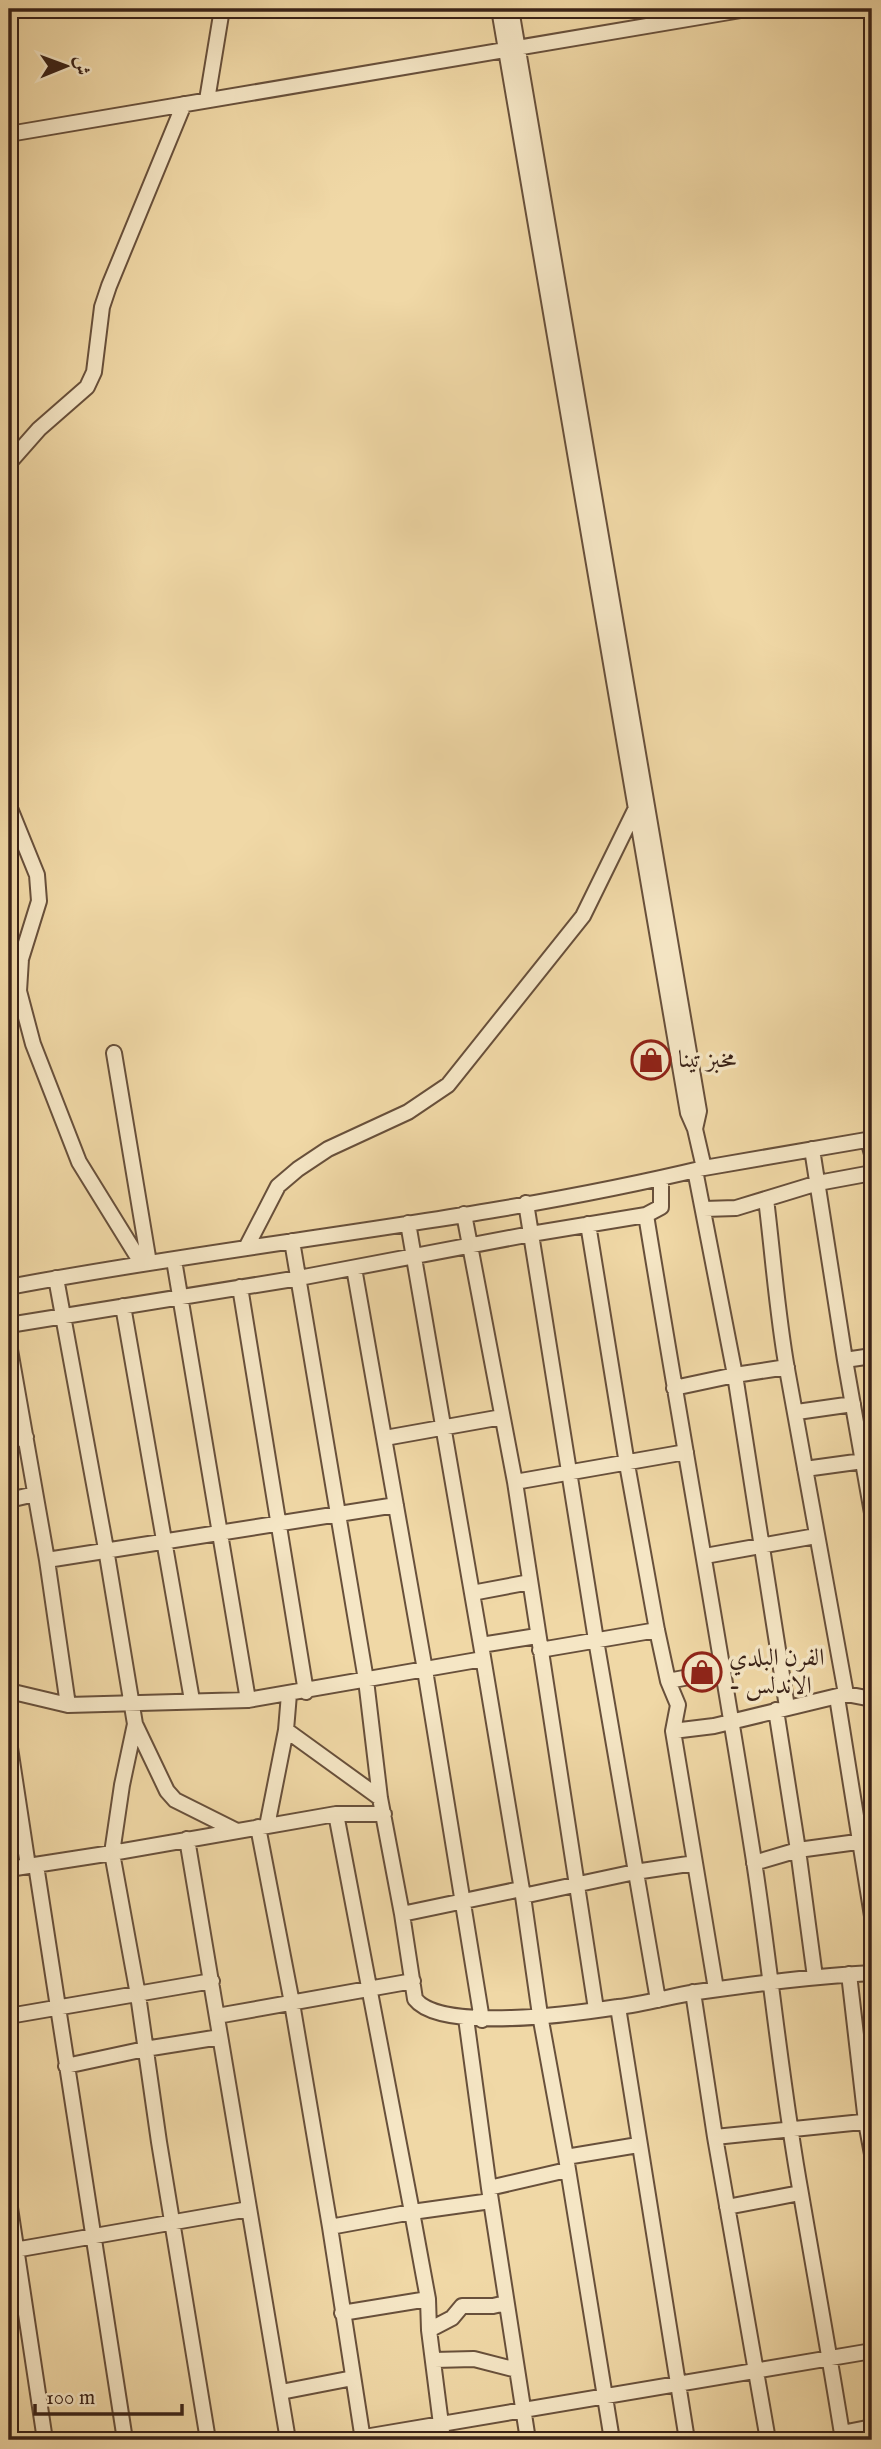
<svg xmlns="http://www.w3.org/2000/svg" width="881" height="2449" viewBox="0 0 881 2449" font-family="'IM FELL English',Amiri,serif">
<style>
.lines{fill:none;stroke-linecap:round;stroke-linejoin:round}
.minor-casing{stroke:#68503b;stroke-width:18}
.minor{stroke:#f5e6c5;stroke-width:14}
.labels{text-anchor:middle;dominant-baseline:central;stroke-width:7;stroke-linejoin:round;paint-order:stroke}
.poi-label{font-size:24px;fill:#3a2217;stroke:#f5e6c5;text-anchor:start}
</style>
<rect width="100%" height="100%" fill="#f0d8a6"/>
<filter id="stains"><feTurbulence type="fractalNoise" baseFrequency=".00286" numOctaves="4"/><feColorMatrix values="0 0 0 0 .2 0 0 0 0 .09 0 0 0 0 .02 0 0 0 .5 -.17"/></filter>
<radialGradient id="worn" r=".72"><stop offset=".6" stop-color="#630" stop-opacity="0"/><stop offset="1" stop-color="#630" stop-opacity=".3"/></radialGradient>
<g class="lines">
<g class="minor-casing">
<path id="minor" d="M 499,9 L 688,1113 L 695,1129 L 704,1168 L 872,1139
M 511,9 L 699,1111 L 695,1129
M 207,100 L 222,9
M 9,134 L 747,9
M 9,463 L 39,429 L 87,387 L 94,372 L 102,307 L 109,286 L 184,104
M 9,806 L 37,875 L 39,901 L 21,959 L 19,991 L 33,1044 L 79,1162 L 142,1264
M 114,1053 L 149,1263
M 868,1140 L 872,1154
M 812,1149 L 845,1360 L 872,1513
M 695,1170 L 735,1375 L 787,1707
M 766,1199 C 773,1255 777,1313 787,1369 C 807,1477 826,1586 846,1694
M 526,1203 L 596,1640 L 658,2000
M 704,1209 L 736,1208 L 818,1183 L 872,1173
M 464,1214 L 515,1482 L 596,2009
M 646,1215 C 681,1430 720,1645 754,1861 C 771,1972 781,2084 801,2194 C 815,2276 830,2358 843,2440
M 408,1223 L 481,1645 L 523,1896 L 540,2015 L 566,2157 L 612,2440
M 588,1224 L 627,1464 L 657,1630 L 668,1681 L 678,1705 L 673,1731 L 716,1989
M 292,1241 L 366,1680 L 380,1798 L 402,1914 L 415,1999 C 441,2033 579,2013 618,2007 C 645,2004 671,1996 697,1992 C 755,1984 814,1976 872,1973
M 246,1248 L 278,1186 L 298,1169 L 328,1149 L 408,1112 L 448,1085 L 583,916 L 636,808
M 174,1260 L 248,1700
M 354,1268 L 425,1670 L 482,2020
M 56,1278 L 106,1549 L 135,1724 L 122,1785 L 112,1853 L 138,1995 L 159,2142 L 208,2440
M 9,1287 C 239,1243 475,1223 704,1168
M 240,1287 L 306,1692
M 123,1306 L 192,1700
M 9,1325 L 299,1278 L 531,1234 L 646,1215 L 661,1207 L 661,1178
M 9,1344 L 47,1560 L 68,1705
M 845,1360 L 872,1356
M 674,1388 L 735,1375 L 787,1367
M 797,1412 L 853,1404
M 385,1438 L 502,1417
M 9,1440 L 26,1437
M 805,1469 L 863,1461
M 515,1482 L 686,1452
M 9,1500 L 35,1494
M 705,1556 L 816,1536
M 47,1560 L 396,1505
M 472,1593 L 530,1582
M 481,1645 L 537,1636
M 540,1650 L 657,1630
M 668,1681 L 721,1671
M 9,1691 L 68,1705 L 248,1700 L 483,1659
M 837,1697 L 872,1916
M 776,1710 L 798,1850 L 815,1977
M 135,1724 L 167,1791 L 175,1800 L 237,1831
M 286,1730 L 380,1798
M 673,1731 L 714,1726 L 846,1694 L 872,1699
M 9,1741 L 28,1866
M 267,1826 L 286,1730 L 289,1694
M 258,1827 L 292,2003 L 330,2227 L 363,2440
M 187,1839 L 288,2440
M 754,1863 L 798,1850 L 872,1840
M 36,1865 L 125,2440
M 9,1869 L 112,1853 L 336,1814 L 384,1814
M 523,1896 L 635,1872 L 695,1863
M 402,1914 L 521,1889
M 849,1974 L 866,2122 L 872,2154
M 693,1992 L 715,2137 L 768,2440
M 618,2007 L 687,2440
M 9,2016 L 212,1981
M 217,2016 L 413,1981
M 466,2018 L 489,2188 L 528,2440
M 66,2066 L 145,2049 L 220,2037
M 715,2137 L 872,2121
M 566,2157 L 638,2145
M 489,2188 L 567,2170
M 9,2201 L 45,2440
M 727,2207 L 800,2193
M 330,2227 L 412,2212 L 336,1814
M 9,2251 L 249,2209
M 342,2313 L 428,2299
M 429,2330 L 452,2318 L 462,2306 L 493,2306 L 506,2303
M 434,2360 L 474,2359 L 517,2370
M 281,2392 L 353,2378
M 842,2433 L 872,2427
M 347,2440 L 872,2351
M 443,2440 L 429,2330 L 428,2299 L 412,2212 L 491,2201"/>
</g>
<use href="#minor" class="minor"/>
</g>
<defs>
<g id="shop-ring" transform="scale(2.0125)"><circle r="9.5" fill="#f5e6c5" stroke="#8f2418" stroke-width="1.5"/><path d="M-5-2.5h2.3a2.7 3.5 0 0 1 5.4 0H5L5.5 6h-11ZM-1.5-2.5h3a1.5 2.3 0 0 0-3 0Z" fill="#8f2418"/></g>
</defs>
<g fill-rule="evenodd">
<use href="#shop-ring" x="651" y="1060"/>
<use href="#shop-ring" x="702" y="1672"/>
</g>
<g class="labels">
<g class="poi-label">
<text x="678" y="1060">مخبز تينا</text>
<text x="729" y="1658">الفرن البلدي<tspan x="729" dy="28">- الاندلس</tspan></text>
</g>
</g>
<rect width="881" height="2449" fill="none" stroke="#f0d8a6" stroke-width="35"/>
<rect x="10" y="10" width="860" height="2428" fill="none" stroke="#3a2217" stroke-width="3.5"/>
<rect x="18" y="18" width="846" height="2414" fill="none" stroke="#3a2217" stroke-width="2"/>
<g transform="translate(66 66) rotate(89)" stroke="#f5e6c5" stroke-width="5" paint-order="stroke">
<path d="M0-5L12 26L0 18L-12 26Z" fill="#3a2217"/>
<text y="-10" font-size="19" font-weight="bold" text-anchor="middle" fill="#3a2217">ش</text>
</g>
<path d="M35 2404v10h147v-10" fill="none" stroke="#3a2217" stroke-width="3.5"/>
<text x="46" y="2404" font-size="21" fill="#3a2217" stroke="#f5e6c5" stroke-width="5" paint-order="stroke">100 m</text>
<rect width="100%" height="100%" filter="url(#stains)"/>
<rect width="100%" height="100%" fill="url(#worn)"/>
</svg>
